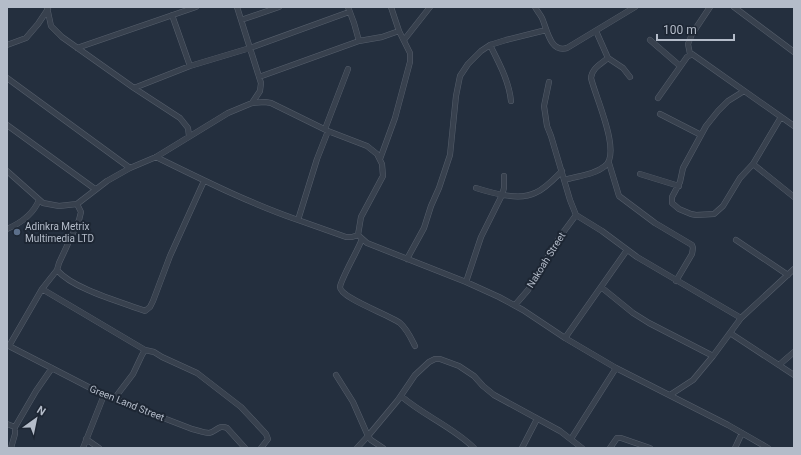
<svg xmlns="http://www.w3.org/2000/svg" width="801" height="455" viewBox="0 0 801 455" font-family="Roboto,sans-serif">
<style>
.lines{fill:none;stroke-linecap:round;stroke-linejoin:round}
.minor-casing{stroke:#565f6c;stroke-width:6}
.minor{stroke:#38414e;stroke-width:5}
.service-dot{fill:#5c6f8a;stroke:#1d2633;stroke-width:1.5}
.labels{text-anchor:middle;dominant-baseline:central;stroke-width:4;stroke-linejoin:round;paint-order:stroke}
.poi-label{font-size:10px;fill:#b4bcc9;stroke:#1d2633;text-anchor:start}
.street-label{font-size:10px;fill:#b4bcc9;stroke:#1d2633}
</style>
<rect width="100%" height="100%" fill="#242f3e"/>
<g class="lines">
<g class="minor-casing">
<path id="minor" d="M 47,7 L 51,26 L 62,37 L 134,88 L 180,118 L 188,128 L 189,136
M 237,7 L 261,83 L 260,91 L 252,103
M 348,7 L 354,23 L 359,41
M 535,7 C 537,11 540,14 542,18 C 547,29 550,53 567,48 L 635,7
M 734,7 L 794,52
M 172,15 L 190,66
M 241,20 L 279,7
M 596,31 L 608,58 L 623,68 L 630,77
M 404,40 L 430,7
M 650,40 L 680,66
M 7,45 L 26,38 L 38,24 L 48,9
M 490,45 C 499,63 509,81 511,101
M 77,48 L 196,7
M 690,54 L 688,44 L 692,34 L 710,7
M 259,77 L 359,41 L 382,37 L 399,31
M 7,78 L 130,168
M 549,82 L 544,106 L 547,126 L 551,136 L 570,200 L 576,215 L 602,231 L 637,257 L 741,318
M 134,88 L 190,66 L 250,48 L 349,12
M 744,91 L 728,101 L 718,111 L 706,126 L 683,168 L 680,182 L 672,197 L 672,203 L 679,209 L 691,214 L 696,215 L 714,214 L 723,206 L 740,178 L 753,164 L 794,197
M 658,98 L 687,57 L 692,54 L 794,126
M 660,114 L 701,135
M 7,125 L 95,189
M 325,129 L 348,69
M 156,157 C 203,180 249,203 298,220 L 317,159 L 328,131
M 380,159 L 395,118 L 410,62 L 410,53 L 399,31 L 391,7
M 609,163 L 619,196 L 655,223 L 692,245 L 693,248 L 692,254 L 676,281
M 753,164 L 781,117
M 7,171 L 43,203 L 59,206 L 77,204 L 107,181 L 130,168 L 156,157 L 228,113 L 252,103 L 265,102 L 271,103 L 328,131 L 367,146 L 377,154 L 382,164 L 383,176 L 361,217 L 358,235 L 367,243 L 466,282 L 499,297 L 523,310 L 565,338 L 616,368 L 728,425 L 768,448
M 640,174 L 679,186
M 564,180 C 577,176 594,175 605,166 C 622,153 595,96 591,78 C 592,68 601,64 608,58
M 476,188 C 492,193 519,201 535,193 C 545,189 554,179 562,171
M 298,220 L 346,237 L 352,237 L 358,235
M 7,229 C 21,223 33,215 39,200
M 362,239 C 358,250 341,279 340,287 C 340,298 390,315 400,323 C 407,329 411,338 415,346
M 736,240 L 788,275
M 407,259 L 424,228 L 431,206 L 439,188 L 450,155 L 456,96 L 460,76 L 468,64 L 481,51 L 490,45 L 506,40 L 546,30
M 57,270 C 73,289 121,302 145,311 L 150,307 L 153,301 L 170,256 L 204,181
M 466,282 L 481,237 L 502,195 L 504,188 L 504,176
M 601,287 L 633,313 L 649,323 L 713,356
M 42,289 L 145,350 L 154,352 L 162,357 L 197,373 L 241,407 L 266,434 L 268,439 L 261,448
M 515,305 L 528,290 L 559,238 L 576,215
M 730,333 L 794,375
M 565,338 L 627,250
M 7,345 L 104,395 L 114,399 L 192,429 C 197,430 204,433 209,433 C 216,432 219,424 227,428 L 245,448
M 9,346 L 42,289 L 57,270 L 59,263 L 79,220 L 81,212 L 77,204
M 779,365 L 794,352
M 336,375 L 353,402 L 368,436 L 357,448
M 670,395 L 693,380 L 713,356 L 741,318 L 794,269
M 401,396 C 424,416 453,427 474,448
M 114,399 L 133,374 L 142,355 L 145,350
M 7,424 L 15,427
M 86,439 L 99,448
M 571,439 L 616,368
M 11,448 L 15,434 L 15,427 L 36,391 L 52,368
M 83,448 L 104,395
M 383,448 L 371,440 L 368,436 L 398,400 L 415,375 L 429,362 L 435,359 L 440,359 L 459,366 L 474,376 L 483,386 L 494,395 L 560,431 L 582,448
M 522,448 L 537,419
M 610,448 L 617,438 L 621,438 L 650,448
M 735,448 L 742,433"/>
</g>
<use href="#minor" class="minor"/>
</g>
<circle class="service-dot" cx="17" cy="232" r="4"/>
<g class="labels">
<g class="poi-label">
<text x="25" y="226">Adinkra Metrix<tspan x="25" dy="12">Multimedia LTD</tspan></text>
</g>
<g class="street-label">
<text transform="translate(546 260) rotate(-58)">Nakoah Street</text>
<text transform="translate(127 403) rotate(22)">Green Land Street</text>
</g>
</g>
<rect width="801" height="455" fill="none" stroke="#b4bcc9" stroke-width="16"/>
<g transform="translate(36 419) rotate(33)" stroke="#1d2633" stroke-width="3" paint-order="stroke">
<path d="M0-3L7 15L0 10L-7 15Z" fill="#b4bcc9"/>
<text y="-6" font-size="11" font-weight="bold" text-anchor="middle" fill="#b4bcc9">N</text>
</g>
<path d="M657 34v6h77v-6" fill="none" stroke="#b4bcc9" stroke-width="2"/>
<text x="663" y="34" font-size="12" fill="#b4bcc9" stroke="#1d2633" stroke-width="3" paint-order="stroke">100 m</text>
</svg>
